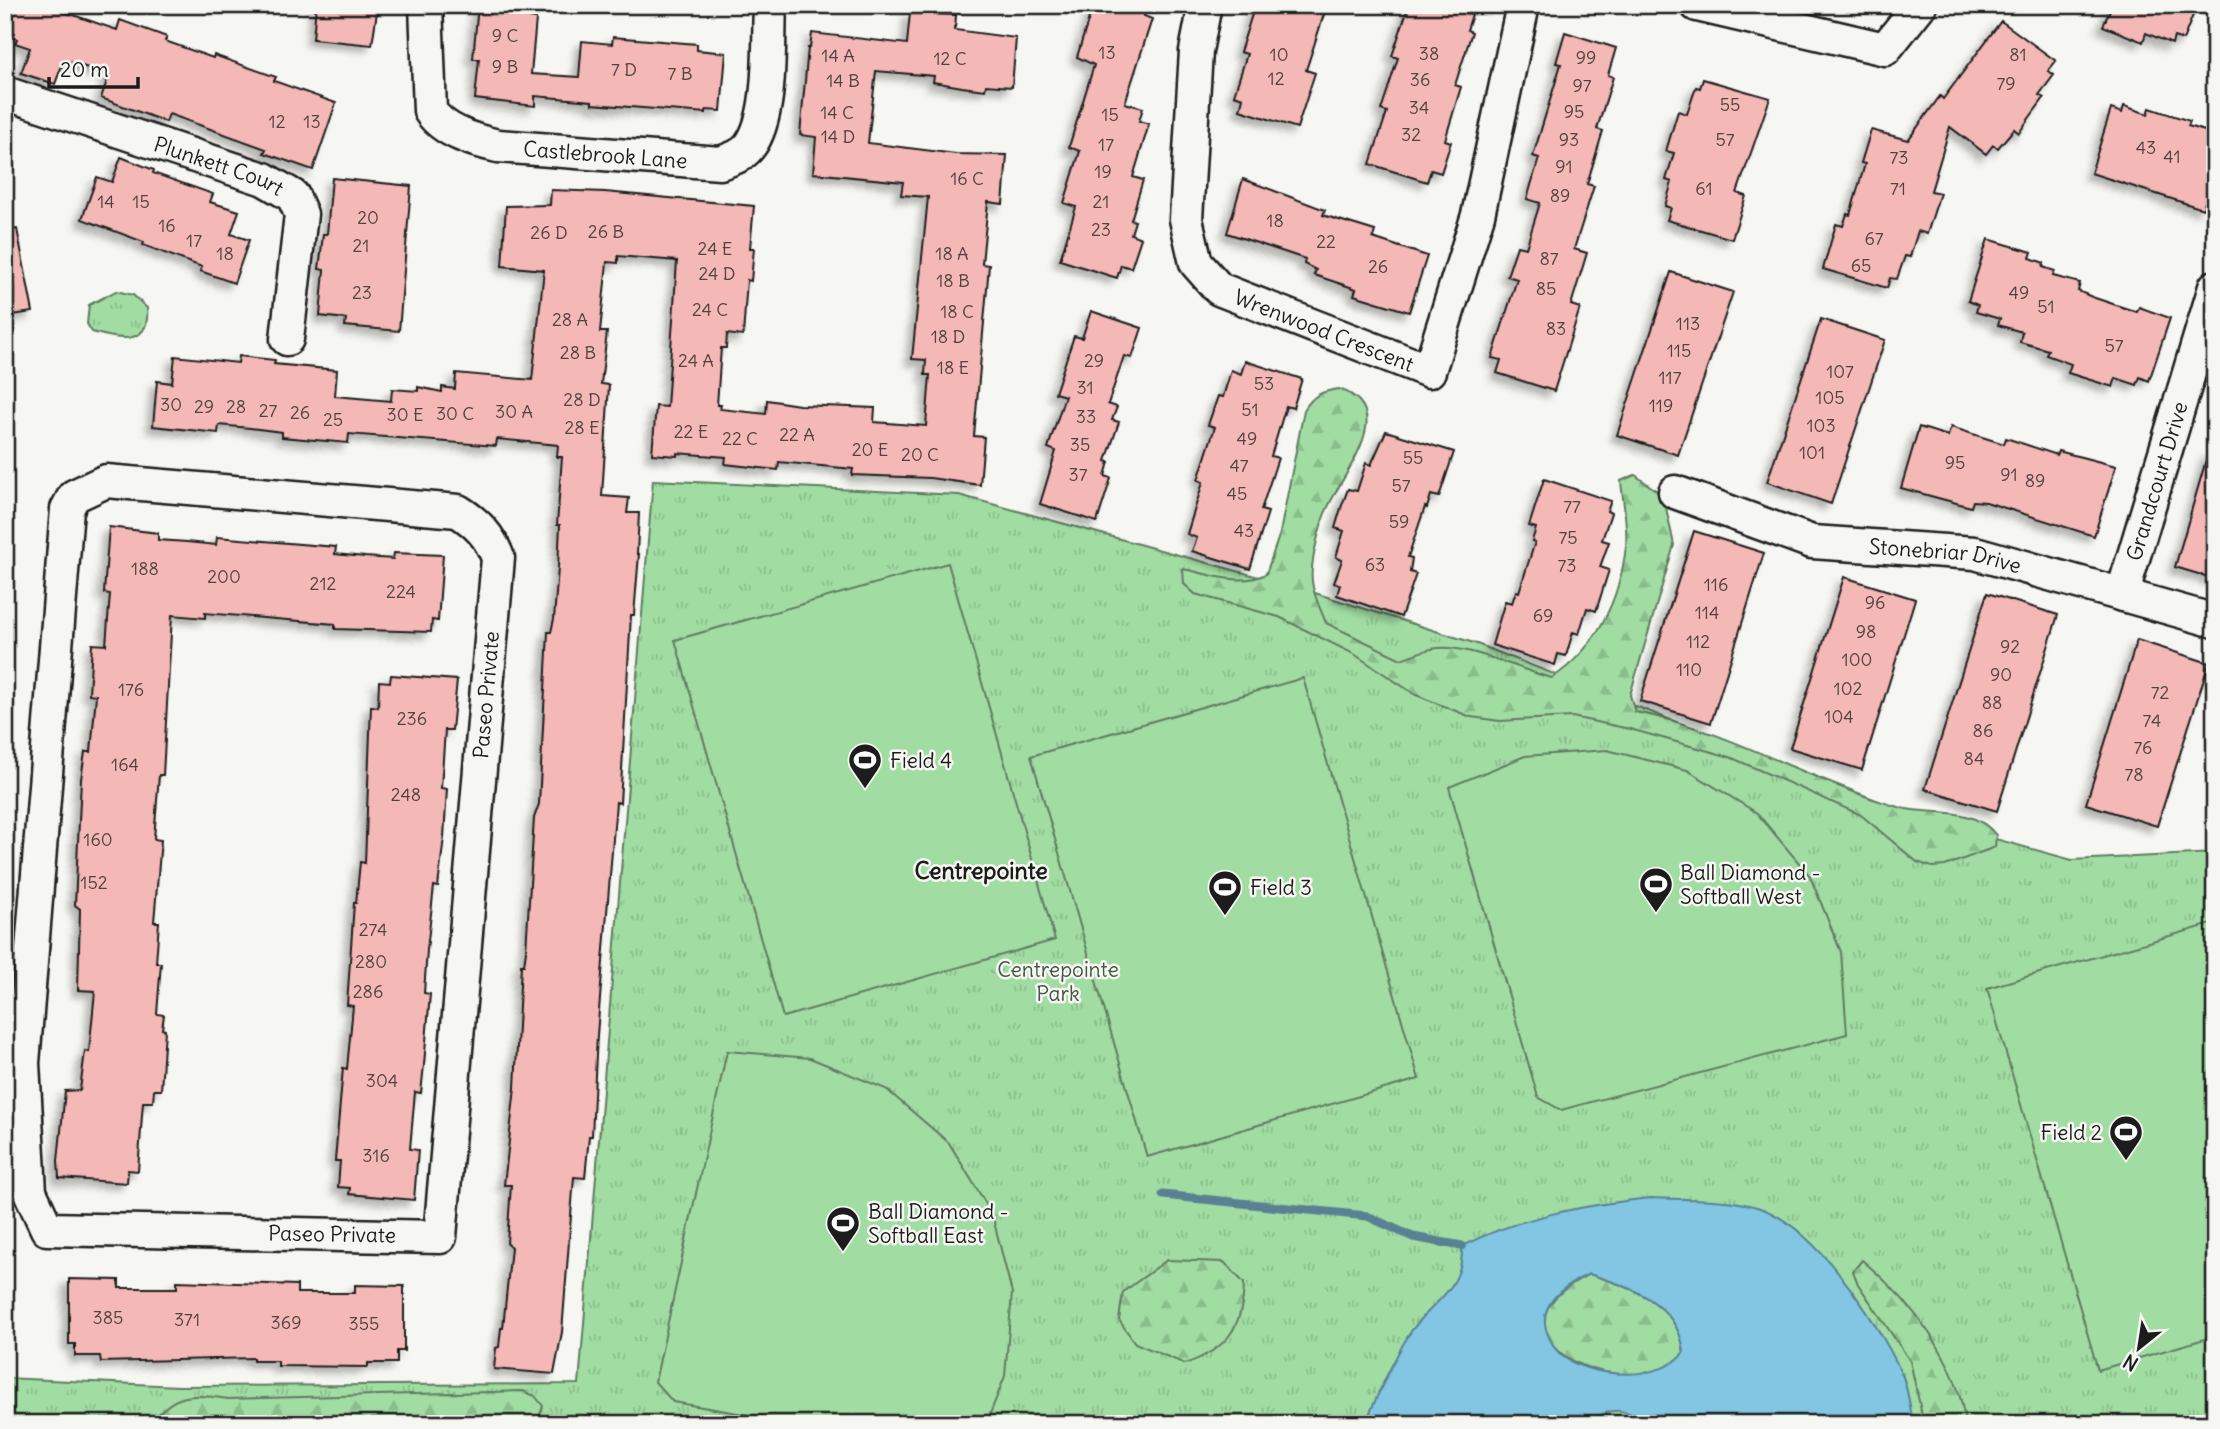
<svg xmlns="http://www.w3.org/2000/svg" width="2220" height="1429" viewBox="0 0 2220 1429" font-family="Delius,sans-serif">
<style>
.grass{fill:url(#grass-tufts);stroke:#5e7c60;stroke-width:2}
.forest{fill:url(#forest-firs);stroke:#5e7c60;stroke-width:2}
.pitch{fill:#a1dda3;stroke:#5e7c60;stroke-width:2}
.water{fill:#82c6e3;stroke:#598293;stroke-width:2;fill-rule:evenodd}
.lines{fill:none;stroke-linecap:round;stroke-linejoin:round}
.stream{stroke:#598293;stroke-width:9}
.building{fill:#f4b8b6;stroke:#1c1c1c;stroke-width:2;filter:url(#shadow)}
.street-casing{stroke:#1c1c1c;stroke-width:37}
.street{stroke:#f6f6f2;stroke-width:32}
.labels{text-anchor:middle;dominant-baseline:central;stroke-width:5;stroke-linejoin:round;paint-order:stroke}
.number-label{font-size:18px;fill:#524342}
.street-label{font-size:21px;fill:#1c1c1c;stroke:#f6f6f2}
.poi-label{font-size:21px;fill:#1c1c1c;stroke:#f6f6f2;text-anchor:start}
.park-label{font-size:21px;fill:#445644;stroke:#f6f6f2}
.neighbourhood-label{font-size:23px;font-weight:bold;fill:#1c1c1c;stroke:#f6f6f2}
</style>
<defs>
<pattern id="grass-tufts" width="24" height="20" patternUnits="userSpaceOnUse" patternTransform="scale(1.75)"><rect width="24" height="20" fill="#a1dda3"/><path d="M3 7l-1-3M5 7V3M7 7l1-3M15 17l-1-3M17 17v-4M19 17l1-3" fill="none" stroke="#8abd8c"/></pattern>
<pattern id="forest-firs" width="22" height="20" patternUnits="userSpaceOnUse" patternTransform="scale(1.75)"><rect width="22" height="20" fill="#a1dda3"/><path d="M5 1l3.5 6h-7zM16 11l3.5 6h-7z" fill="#8abd8c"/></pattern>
<filter id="shadow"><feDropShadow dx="-6" dy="6" stdDeviation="3.5" flood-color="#0004"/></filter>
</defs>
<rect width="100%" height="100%" fill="#f6f6f2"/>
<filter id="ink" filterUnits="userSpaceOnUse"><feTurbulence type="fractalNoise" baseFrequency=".0143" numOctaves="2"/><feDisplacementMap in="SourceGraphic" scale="14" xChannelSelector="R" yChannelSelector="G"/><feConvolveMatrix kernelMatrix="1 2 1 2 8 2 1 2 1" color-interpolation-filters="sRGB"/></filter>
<g filter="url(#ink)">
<path class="grass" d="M 116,291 L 133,295 L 147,308 C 151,348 116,339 92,332 L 87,324 L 89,305 Z
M 653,480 L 959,495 L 1299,588 L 1477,644 L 1930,821 L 2072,860 L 2215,853 L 2215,1424 L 5,1424 L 5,1378 L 179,1386 L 579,1384 Z"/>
<path class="forest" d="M 1339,389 C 1406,412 1331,484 1322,522 C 1317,539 1310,565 1312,581 C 1313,595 1321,610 1326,623 L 1401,659 C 1412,655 1426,649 1438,648 C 1469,645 1520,670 1552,678 C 1596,649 1620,600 1626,546 C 1628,526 1623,502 1621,481 L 1635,475 L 1657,491 L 1665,503 L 1674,545 L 1630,695 L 1635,712 C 1729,729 1811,783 1902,808 C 1934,816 1972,805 1996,835 L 1995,847 L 1945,866 L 1932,867 L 1917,862 L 1861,815 L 1730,757 L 1630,729 L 1572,717 L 1500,721 L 1471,717 L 1416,695 L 1354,654 L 1279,617 L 1195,594 L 1184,584 L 1183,569 C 1210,574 1241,587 1266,574 L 1280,533 L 1304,410 C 1313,395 1322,391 1339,389 Z
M 1167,1260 L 1224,1262 L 1244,1283 C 1243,1328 1227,1349 1185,1364 L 1135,1343 L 1119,1320 L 1123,1292 Z
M 1862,1260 C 1910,1301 1959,1359 1965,1424 L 1924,1424 L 1910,1361 L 1858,1284 L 1853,1271 Z
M 1589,1274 C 1631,1287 1678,1303 1684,1352 C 1643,1413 1460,1340 1589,1274 Z
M 523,1391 L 535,1396 L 543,1406 L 537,1424 L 151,1424 C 172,1392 194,1393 228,1399 Z"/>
<path class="pitch" d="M 948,563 L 1055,940 L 783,1017 L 675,640 Z
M 1303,678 L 1419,1079 L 1147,1157 L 1031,756 Z
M 1607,750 L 1687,770 L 1757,813 L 1810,876 L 1841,952 L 1847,1034 L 1561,1110 L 1538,1097 L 1449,787 L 1525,756 Z
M 2215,923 L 2215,1336 L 2098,1370 L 1987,988 Z
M 727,1051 L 810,1058 L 886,1089 L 949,1143 L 992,1214 L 1012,1293 L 1005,1376 L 986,1424 L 802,1424 L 673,1402 L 655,1382 Z"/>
<path class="water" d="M 1651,1198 C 1685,1200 1724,1197 1757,1207 C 1813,1224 1877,1320 1901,1372 C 1908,1387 1910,1407 1913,1424 L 1652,1424 C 1623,1407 1612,1406 1584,1424 L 1365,1424 C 1378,1394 1391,1364 1408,1336 C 1428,1303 1464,1293 1462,1246 C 1522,1216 1585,1205 1651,1198 ZM 1589,1274 C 1631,1287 1678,1303 1684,1352 C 1664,1382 1593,1378 1565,1358 C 1557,1353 1553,1345 1549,1337 C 1534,1306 1563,1286 1589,1274 Z"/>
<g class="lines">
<path class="stream" d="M 1163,1195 L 1367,1216 L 1413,1237 L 1462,1246"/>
</g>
<path class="building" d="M 5,5 L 44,5 L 117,30 L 120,20 L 167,37 L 165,41 L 213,58 L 214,55 L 276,77 L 274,81 L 336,103 L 313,170 L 264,153 L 266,149 L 169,114 L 166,122 L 101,98 L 109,75 L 64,60 L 55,84 L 21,73 L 30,48 L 15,43 L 17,39 L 5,34 Z
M 316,5 L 378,5 L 372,45 L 313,39 Z
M 478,5 L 531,5 L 530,18 L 536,19 L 531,74 L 579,77 L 582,41 L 612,44 L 613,37 L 697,44 L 697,50 L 726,53 L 721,111 L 706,110 L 706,113 L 592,104 L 592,101 L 535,96 L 535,106 L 475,99 L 479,59 L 473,59 Z
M 1093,5 L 1147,5 L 1144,16 L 1152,19 L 1125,103 L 1143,108 L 1139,121 L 1149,124 L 1133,177 L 1143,180 L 1131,220 L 1135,221 L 1131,234 L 1141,238 L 1131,268 L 1121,265 L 1117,278 L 1060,260 L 1076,207 L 1064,203 L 1080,151 L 1069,147 L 1094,65 L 1077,57 Z
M 1255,5 L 1327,5 L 1306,70 L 1315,73 L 1297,128 L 1240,110 L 1243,98 L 1234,95 L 1247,54 L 1240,52 Z
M 1409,5 L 1475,5 L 1467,30 L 1472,32 L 1455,85 L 1461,87 L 1445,140 L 1451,142 L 1441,173 L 1431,170 L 1427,182 L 1370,164 L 1387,112 L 1381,110 L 1398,58 L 1392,56 Z
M 2112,5 L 2197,5 L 2183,40 L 2174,37 L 2172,44 L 2146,33 L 2143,42 L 2103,26 Z
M 910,13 L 956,15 L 955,30 L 1016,38 L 1012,87 L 986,85 L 985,90 L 962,87 L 933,82 L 934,76 L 876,71 L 868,143 L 956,154 L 1007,155 L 1003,204 L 988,202 L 982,264 L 989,265 L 974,436 L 984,437 L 980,485 L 930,478 L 852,475 L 853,469 L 779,462 L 778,470 L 725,464 L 726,457 L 677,453 L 677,456 L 652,454 L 656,406 L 667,407 L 677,261 L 618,256 L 618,263 L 607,262 L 600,332 L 607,332 L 601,384 L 609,385 L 602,496 L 629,498 L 627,513 L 639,513 L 637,554 L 639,554 L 634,615 L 631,615 L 620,803 L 616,802 L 597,1035 L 592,1136 L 589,1136 L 585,1178 L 574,1177 L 562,1332 L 554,1374 L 494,1369 L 496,1348 L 499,1347 L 501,1328 L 503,1328 L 511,1247 L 507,1243 L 511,1185 L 504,1185 L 515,1088 L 521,965 L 524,965 L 526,951 L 534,818 L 539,804 L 548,632 L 551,632 L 554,619 L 558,568 L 560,525 L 557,525 L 562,457 L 557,457 L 558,445 L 497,439 L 496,446 L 349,434 L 348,443 L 282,437 L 282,432 L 250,428 L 219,425 L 218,433 L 153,426 L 157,381 L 172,383 L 175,356 L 238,363 L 239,356 L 256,358 L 275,360 L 274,364 L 337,370 L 335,396 L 391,401 L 392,389 L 418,391 L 418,387 L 442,392 L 442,387 L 455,389 L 456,373 L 532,380 L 544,270 L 502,266 L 506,206 L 550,205 L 551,190 L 605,192 L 754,206 L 750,248 L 754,248 L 751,281 L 747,280 L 743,336 L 727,334 L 726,348 L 721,348 L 717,405 L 721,405 L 720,409 L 766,414 L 767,400 L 799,405 L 875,408 L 874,422 L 926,426 L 930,375 L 925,375 L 926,360 L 912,359 L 928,197 L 901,195 L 903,182 L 813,173 L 816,137 L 800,135 L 808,48 L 810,48 L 812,33 L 907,44 Z
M 2001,21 L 2056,61 L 2048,71 L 2054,75 L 2039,95 L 2044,98 L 2030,117 L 2019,133 L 2014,129 L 1998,148 L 1993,145 L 1986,154 L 1950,127 L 1931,191 L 1940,193 L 1927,234 L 1918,231 L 1910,257 L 1905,256 L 1897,279 L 1890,278 L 1887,288 L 1823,269 L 1836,224 L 1843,226 L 1847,214 L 1850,215 L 1865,164 L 1861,163 L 1871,130 L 1908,140 L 1940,96 L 1943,99 Z
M 1565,32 L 1616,48 L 1608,75 L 1613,77 L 1597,129 L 1603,131 L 1587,184 L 1594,186 L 1574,249 L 1587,253 L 1571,305 L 1580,308 L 1554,391 L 1497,373 L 1501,360 L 1492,358 L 1517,279 L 1507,276 L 1517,246 L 1526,248 L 1540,203 L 1527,199 L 1539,158 L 1533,156 L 1561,64 L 1556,63 Z
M 1703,79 L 1770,98 L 1737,193 L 1746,196 L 1732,239 L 1667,220 L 1671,208 L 1665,206 L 1672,182 L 1666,180 L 1674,153 L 1666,151 L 1678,111 L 1687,114 L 1696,87 L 1700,88 Z
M 2124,106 L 2148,114 L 2150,108 L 2190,121 L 2188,126 L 2215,134 L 2215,171 L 2203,209 L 2091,173 L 2111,109 L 2122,113 Z
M 121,157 L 154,170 L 153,173 L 213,194 L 210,202 L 239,211 L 231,234 L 249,240 L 234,283 L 200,271 L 202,267 L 143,245 L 144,242 L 82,219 L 97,177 L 112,182 Z
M 332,178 L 411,186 L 399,331 L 345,326 L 346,319 L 320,316 L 324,270 L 319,269 L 321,253 L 323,234 L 327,234 Z
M 1243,179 L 1325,210 L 1323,215 L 1375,231 L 1373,238 L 1427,256 L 1409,312 L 1354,295 L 1356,289 L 1314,275 L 1316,270 L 1304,264 L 1305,259 L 1227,233 Z
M 17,229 L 33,312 L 5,316 L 5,230 Z
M 1988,239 L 2032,252 L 2030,258 L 2044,263 L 2043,267 L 2055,271 L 2053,276 L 2080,283 L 2078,291 L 2092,297 L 2137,312 L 2139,307 L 2170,318 L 2149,381 L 2140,377 L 2137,385 L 2116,378 L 2113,387 L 2068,373 L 2071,364 L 2046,355 L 2048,350 L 2020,342 L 2022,332 L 1998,325 L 2000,319 L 1976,312 L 1978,305 L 1968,301 Z
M 1671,272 L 1733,292 L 1678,455 L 1617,435 Z
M 1091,311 L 1142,328 L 1132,358 L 1124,356 L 1108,404 L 1117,407 L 1112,420 L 1119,422 L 1106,461 L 1109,462 L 1105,476 L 1111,478 L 1097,522 L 1040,504 L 1056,451 L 1048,448 L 1065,396 L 1055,393 L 1074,336 L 1082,338 Z
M 1821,319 L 1885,340 L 1831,504 L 1767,482 Z
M 1245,361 L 1302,379 L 1293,408 L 1286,406 L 1271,456 L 1278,458 L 1261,510 L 1268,512 L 1250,569 L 1192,551 L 1197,538 L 1187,534 L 1203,482 L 1198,480 L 1215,427 L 1208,425 L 1218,396 L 1223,397 L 1231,370 L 1241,374 Z
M 1919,427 L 1948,436 L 1951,427 L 2004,444 L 2006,438 L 2057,455 L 2058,451 L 2116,466 L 2094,536 L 1986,502 L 1973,501 L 1971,507 L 1901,488 Z
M 1386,431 L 1454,452 L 1439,497 L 1431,495 L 1427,508 L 1425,507 L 1408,557 L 1412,558 L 1410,572 L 1416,574 L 1401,617 L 1337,595 L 1340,585 L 1334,583 L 1342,560 L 1336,557 L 1344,531 L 1335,528 L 1341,508 L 1348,489 L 1357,491 L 1366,463 L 1371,465 Z
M 2208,453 L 2215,454 L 2215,579 L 2175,567 Z
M 1544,479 L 1611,501 L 1607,511 L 1611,513 L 1602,540 L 1609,542 L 1600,567 L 1609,570 L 1596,611 L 1587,608 L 1579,634 L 1573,632 L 1566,656 L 1558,654 L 1555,665 L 1492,645 L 1505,601 L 1512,603 L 1516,591 L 1519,592 L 1535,542 L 1532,541 L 1536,528 L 1529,526 Z
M 109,527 L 158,533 L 158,540 L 187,542 L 216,545 L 217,537 L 336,547 L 335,554 L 365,557 L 393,559 L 394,553 L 443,555 L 438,621 L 432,620 L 431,632 L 335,629 L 335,624 L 205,613 L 205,618 L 172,615 L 163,775 L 159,775 L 154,839 L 161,840 L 154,922 L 159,922 L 156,963 L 161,963 L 157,1014 L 164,1015 L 162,1029 L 165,1030 L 161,1090 L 154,1090 L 153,1102 L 143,1102 L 138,1171 L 128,1170 L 127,1183 L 59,1178 L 58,1161 L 65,1091 L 80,1090 L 85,1051 L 89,1052 L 95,991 L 78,990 L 80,909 L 75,905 L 81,779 L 85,752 L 91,752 L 96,695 L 89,694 L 92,644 L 106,645 L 110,594 L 104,593 Z
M 1694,531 L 1764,553 L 1711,723 L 1640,701 Z
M 1844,577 L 1915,599 L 1862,770 L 1790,748 Z
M 1987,593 L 2058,615 L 1997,811 L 1925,789 Z
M 2137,640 L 2209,663 L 2157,826 L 2086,804 Z
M 391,675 L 457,680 L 452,730 L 445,730 L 441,788 L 447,789 L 444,837 L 438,887 L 434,886 L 427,950 L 424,993 L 430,994 L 424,1065 L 421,1093 L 415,1092 L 410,1149 L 418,1150 L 414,1200 L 349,1194 L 350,1188 L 338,1187 L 340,1161 L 335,1161 L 343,1068 L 347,1069 L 353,1006 L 347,1005 L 354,903 L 356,903 L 360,862 L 365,863 L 371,706 L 378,707 L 379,681 L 390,682 Z
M 69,1279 L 119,1280 L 119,1288 L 177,1288 L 177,1281 L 297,1285 L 297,1293 L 355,1293 L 355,1285 L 404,1286 L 404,1351 L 397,1351 L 397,1363 L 368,1363 L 368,1367 L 278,1366 L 278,1361 L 253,1361 L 253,1358 L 101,1362 L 100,1356 L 75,1356 L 75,1344 L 69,1344 Z"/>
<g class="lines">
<g class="street-casing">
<g id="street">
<path id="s1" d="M 426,5 L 430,111 C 444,132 475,141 498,146 L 720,163 C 731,159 742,156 749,147 C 773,117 768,43 770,5"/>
<path id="s2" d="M 1205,5 L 1196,51 L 1186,219 L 1196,263 L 1219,289 L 1429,371 L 1478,215 L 1523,5"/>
<path d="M 1697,5 L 1885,49 L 1920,5"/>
<path id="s3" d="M 5,93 L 264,179 L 293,196 L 301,214 L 287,339"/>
<path d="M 106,481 L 458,511 C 477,523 490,536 498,558 L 440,1237 L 47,1229 L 30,1192 L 23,1063 L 67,509 L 74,496 Z"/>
<path id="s4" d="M 1675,492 L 1812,542 L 1975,553 L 2215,621"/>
<path id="s5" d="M 2122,595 L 2215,287"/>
</g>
</g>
<use href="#street" class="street"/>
</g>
</g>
<defs>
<g id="stadium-pin" transform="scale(1.75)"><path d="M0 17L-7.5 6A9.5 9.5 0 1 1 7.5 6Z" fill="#1c1c1c" stroke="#f6f6f2"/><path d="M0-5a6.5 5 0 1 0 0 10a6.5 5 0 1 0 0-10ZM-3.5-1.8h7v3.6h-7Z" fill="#fff"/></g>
</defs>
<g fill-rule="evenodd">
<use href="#stadium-pin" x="865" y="760"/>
<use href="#stadium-pin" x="1656" y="884"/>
<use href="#stadium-pin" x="1225" y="887"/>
<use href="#stadium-pin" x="2126" y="1132"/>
<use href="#stadium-pin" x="843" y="1223"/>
</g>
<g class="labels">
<g class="number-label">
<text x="505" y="35">9 C</text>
<text x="1107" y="52">13</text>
<text x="1429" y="53">38</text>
<text x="1279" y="54">10</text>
<text x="2018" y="54">81</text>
<text x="838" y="55">14 A</text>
<text x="1586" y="57">99</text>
<text x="950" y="58">12 C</text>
<text x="505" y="66">9 B</text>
<text x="624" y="69">7 D</text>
<text x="680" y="73">7 B</text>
<text x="1276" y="78">12</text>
<text x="1420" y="79">36</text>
<text x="843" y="80">14 B</text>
<text x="2006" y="83">79</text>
<text x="1582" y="85">97</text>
<text x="1730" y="104">55</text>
<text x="1419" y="107">34</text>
<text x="1574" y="111">95</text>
<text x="837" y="112">14 C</text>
<text x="1110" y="114">15</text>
<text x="277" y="121">12</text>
<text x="312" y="121">13</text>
<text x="1411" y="134">32</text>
<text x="838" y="136">14 D</text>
<text x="1569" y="139">93</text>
<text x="1725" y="139">57</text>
<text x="1106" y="144">17</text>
<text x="2146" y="147">43</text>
<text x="2172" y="156">41</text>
<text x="1899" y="157">73</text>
<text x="1564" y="166">91</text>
<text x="1103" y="171">19</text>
<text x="967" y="178">16 C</text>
<text x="1704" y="188">61</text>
<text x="1898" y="188">71</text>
<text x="1560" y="195">89</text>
<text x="106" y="201">14</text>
<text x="141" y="201">15</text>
<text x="1101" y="201">21</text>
<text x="368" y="217">20</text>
<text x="1275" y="220">18</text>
<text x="167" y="225">16</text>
<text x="1101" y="229">23</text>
<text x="606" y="231">26 B</text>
<text x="549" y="232">26 D</text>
<text x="1874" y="238">67</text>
<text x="194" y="240">17</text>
<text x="1326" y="241">22</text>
<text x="361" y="245">21</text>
<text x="715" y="248">24 E</text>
<text x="225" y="253">18</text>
<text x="952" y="253">18 A</text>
<text x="1549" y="258">87</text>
<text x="1861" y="265">65</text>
<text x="1378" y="266">26</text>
<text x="717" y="273">24 D</text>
<text x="953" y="280">18 B</text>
<text x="1546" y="288">85</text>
<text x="362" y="292">23</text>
<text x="2019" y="292">49</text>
<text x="2046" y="306">51</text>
<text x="710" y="309">24 C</text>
<text x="957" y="311">18 C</text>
<text x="570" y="319">28 A</text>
<text x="1688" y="323">113</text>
<text x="1556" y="328">83</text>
<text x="948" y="336">18 D</text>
<text x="2114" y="345">57</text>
<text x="1679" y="350">115</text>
<text x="578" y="352">28 B</text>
<text x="696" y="360">24 A</text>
<text x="1094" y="360">29</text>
<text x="953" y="367">18 E</text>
<text x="1840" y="371">107</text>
<text x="1670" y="377">117</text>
<text x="1264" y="383">53</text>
<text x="1085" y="387">31</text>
<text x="1830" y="397">105</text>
<text x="582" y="399">28 D</text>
<text x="171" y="404">30</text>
<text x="1661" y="405">119</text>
<text x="204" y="406">29</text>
<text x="236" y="406">28</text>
<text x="1250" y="409">51</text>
<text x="268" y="410">27</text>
<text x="514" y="411">30 A</text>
<text x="300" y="412">26</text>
<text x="455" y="413">30 C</text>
<text x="405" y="414">30 E</text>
<text x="1086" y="416">33</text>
<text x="333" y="419">25</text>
<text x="1821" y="425">103</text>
<text x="582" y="427">28 E</text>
<text x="691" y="431">22 E</text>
<text x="797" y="434">22 A</text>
<text x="740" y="438">22 C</text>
<text x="1247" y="438">49</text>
<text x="1080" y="444">35</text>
<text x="870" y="449">20 E</text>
<text x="1812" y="452">101</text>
<text x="920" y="454">20 C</text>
<text x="1413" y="457">55</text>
<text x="1955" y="462">95</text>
<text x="1239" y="465">47</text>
<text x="1078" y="474">37</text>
<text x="2009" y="474">91</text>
<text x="2035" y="480">89</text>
<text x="1401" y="485">57</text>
<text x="1237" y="493">45</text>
<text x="1572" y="506">77</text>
<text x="1399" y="521">59</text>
<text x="1244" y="530">43</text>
<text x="1568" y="537">75</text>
<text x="1375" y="564">63</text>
<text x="1567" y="565">73</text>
<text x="145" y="568">188</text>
<text x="224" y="576">200</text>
<text x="323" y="583">212</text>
<text x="1716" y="584">116</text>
<text x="401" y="591">224</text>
<text x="1875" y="602">96</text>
<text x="1707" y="612">114</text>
<text x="1543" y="615">69</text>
<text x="1866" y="631">98</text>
<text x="1698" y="641">112</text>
<text x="2010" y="646">92</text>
<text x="1857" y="659">100</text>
<text x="1689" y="669">110</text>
<text x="2001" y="674">90</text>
<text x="1848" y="688">102</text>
<text x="131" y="689">176</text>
<text x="2160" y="692">72</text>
<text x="1992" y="702">88</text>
<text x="1839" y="716">104</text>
<text x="412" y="718">236</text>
<text x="2152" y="720">74</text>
<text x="1983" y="730">86</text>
<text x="2143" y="747">76</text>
<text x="1974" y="758">84</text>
<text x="125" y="764">164</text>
<text x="2134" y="774">78</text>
<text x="406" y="794">248</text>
<text x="98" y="839">160</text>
<text x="94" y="882">152</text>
<text x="373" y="929">274</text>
<text x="371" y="961">280</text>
<text x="368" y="991">286</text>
<text x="382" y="1080">304</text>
<text x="376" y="1155">316</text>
<text x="108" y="1317">385</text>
<text x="187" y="1319">371</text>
<text x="286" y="1322">369</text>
<text x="364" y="1323">355</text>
</g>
<g class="street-label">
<text stroke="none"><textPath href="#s1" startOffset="292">Castlebrook Lane</textPath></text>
<text stroke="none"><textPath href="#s3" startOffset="226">Plunkett Court</textPath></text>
<text stroke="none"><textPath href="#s2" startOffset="408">Wrenwood Crescent</textPath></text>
<text stroke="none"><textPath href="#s5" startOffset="119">Grandcourt Drive</textPath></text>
<text stroke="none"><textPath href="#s4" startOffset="280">Stonebriar Drive</textPath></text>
<text transform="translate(486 695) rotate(-85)">Paseo Private</text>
<text transform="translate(332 1234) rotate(1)">Paseo Private</text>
</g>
<g class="poi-label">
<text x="890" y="760">Field 4</text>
<text x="1680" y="872">Ball Diamond -<tspan x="1680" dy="24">Softball West</tspan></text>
<text x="1250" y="887">Field 3</text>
<text x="2102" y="1132" text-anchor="end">Field 2</text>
<text x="868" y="1211">Ball Diamond -<tspan x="868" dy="24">Softball East</tspan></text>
</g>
<g class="park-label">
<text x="1058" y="969">Centrepointe<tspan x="1058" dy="24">Park</tspan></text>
</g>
<g class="neighbourhood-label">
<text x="981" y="870">Centrepointe</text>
</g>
</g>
<rect width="2220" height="1429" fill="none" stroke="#f6f6f2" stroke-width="28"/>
<rect x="14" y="14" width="2192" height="1401" fill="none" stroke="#1c1c1c" stroke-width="2.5" filter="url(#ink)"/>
<g transform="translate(2139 1348) rotate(210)" stroke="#f6f6f2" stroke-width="5" paint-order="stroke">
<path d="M0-5L12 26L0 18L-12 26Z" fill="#1c1c1c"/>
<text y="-10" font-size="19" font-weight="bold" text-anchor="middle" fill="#1c1c1c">N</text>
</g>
<path d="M49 77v10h89v-10" fill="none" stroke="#1c1c1c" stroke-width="3.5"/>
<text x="60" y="77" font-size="21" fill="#1c1c1c" stroke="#f6f6f2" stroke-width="5" paint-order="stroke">20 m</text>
</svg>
